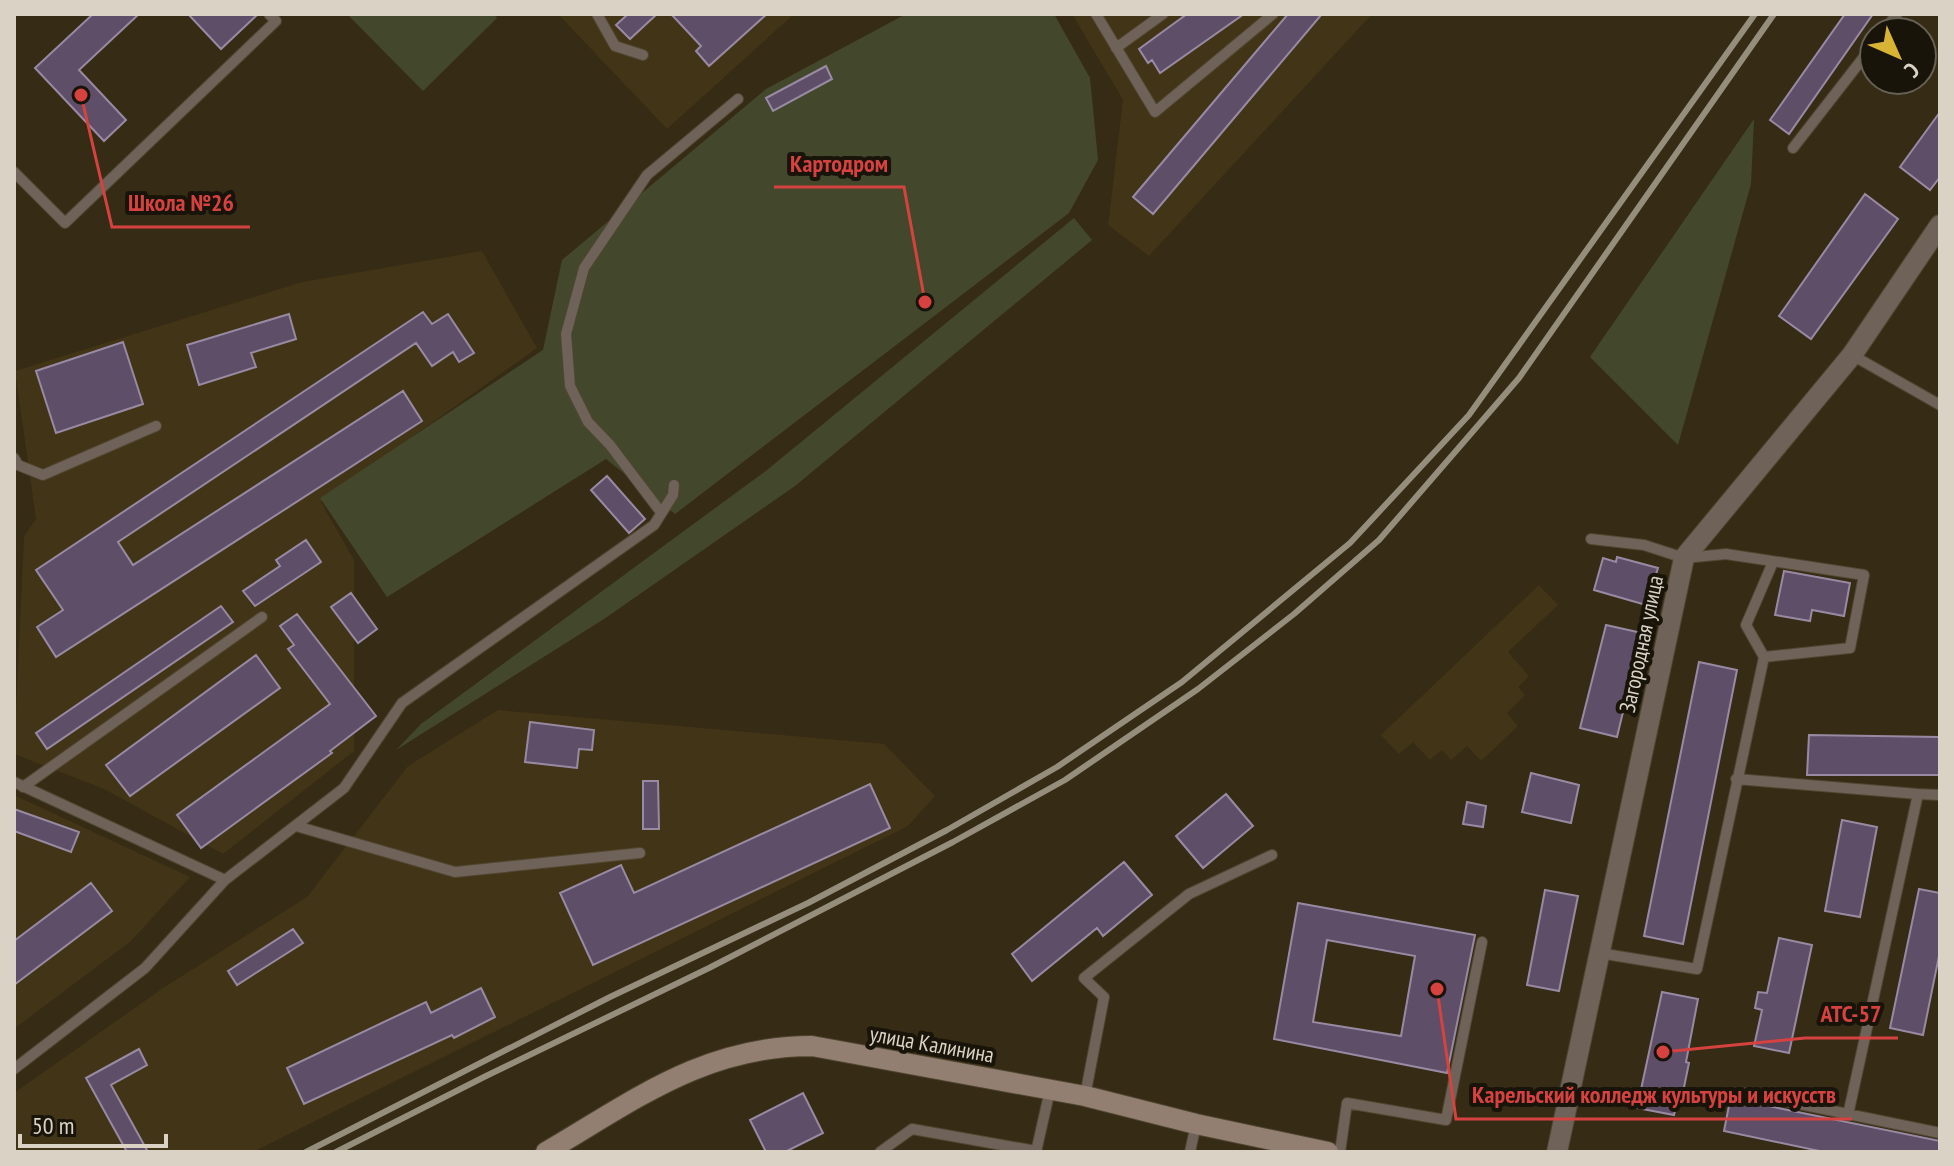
<svg xmlns="http://www.w3.org/2000/svg" width="1954" height="1166" viewBox="0 0 1954 1166" font-family="'PT Sans Narrow',sans-serif">
<style>
.built{fill:#423416}
.green{fill:#43482c}
.building{fill:#5e4e68;stroke:#998aa3;stroke-width:2;fill-rule:evenodd}
.lines{fill:none;stroke-linecap:round;stroke-linejoin:round}
.service-casing{stroke:#504630;stroke-width:12}
.tertiary-casing{stroke:#504630;stroke-width:22}
.secondary-casing{stroke:#504630;stroke-width:22}
.service{stroke:#6e6259;stroke-width:10}
.tertiary{stroke:#6e6259;stroke-width:20}
.secondary{stroke:#927f72;stroke-width:20}
.rail{stroke:#968e7d;stroke-width:6}
.labels{text-anchor:middle;dominant-baseline:central;stroke-width:8;stroke-linejoin:round;paint-order:stroke}
.street-label{font-size:22px;fill:#d9d2c5;stroke:#19140a}
.leader{fill:none;stroke:#d64240;stroke-width:3}
.callout-dot{fill:#d64240;stroke:#19140a;stroke-width:3}
.callout-label{font-size:24px;text-anchor:middle;font-weight:bold;fill:#d64240;stroke:#19140a;stroke-width:8;stroke-linejoin:round;paint-order:stroke}
</style>
<rect width="100%" height="100%" fill="#362b14"/>
<path class="built" d="M 558,14 L 794,14 L 667,129 Z
M 1072,14 L 1372,14 L 1149,256 L 1108,225 L 1123,100 Z
M 482,251 L 537,348 L 321,502 L 354,560 L 354,751 L 223,854 L 104,789 L 14,754 L 24,536 L 36,519 L 15,371 L 302,282 Z
M 1539,585 L 1558,605 L 1508,652 L 1529,676 L 1518,687 L 1525,695 L 1507,713 L 1518,726 L 1481,761 L 1467,746 L 1451,760 L 1442,750 L 1430,760 L 1413,742 L 1399,754 L 1381,735 Z
M 498,710 L 884,744 L 935,796 L 908,826 L 253,1152 L 14,1152 L 14,1093 L 163,988 L 307,897 L 408,766 Z
M 14,795 L 190,877 L 130,942 L 14,1029 Z"/>
<path class="green" d="M 347,14 L 494,14 L 497,18 L 423,91 Z
M 906,14 L 1054,14 L 1090,78 L 1098,160 L 1069,213 L 675,514 L 606,459 L 387,597 L 320,498 L 543,350 L 562,260 L 766,89 Z
M 1754,119 L 1751,184 L 1678,445 L 1590,357 Z
M 1074,218 L 1092,240 L 795,486 L 604,619 L 396,750 L 421,724 L 767,470 Z"/>
<path class="building" d="M 93,14 L 139,14 L 79,70 L 126,120 L 104,141 L 35,68 Z
M 188,14 L 258,14 L 221,49 Z
M 628,14 L 657,14 L 630,39 L 616,25 Z
M 671,14 L 767,14 L 709,66 L 696,51 L 701,46 Z
M 1187,14 L 1244,14 L 1160,73 L 1152,60 L 1148,63 L 1139,49 Z
M 1288,14 L 1322,14 L 1153,214 L 1133,197 Z
M 1845,14 L 1873,14 L 1789,134 L 1770,120 Z
M 826,66 L 832,79 L 773,111 L 766,98 Z
M 1940,112 L 1940,177 L 1930,190 L 1900,167 Z
M 1865,194 L 1898,219 L 1811,339 L 1779,316 Z
M 423,312 L 432,324 L 448,314 L 474,353 L 459,362 L 453,352 L 432,366 L 416,343 L 118,542 L 133,565 L 403,391 L 422,421 L 56,657 L 37,627 L 63,610 L 36,570 Z
M 289,314 L 296,339 L 251,353 L 256,367 L 199,385 L 187,345 Z
M 123,342 L 143,404 L 56,433 L 36,371 Z
M 607,476 L 645,519 L 629,533 L 591,490 Z
M 306,540 L 321,562 L 255,606 L 243,591 L 280,566 L 276,560 Z
M 1617,557 L 1658,568 L 1653,584 L 1659,586 L 1653,607 L 1594,590 L 1603,558 L 1616,562 Z
M 1784,571 L 1850,583 L 1844,616 L 1812,610 L 1810,621 L 1775,615 Z
M 351,593 L 377,629 L 358,643 L 331,607 Z
M 221,606 L 233,622 L 47,749 L 36,733 Z
M 297,614 L 376,716 L 330,751 L 332,753 L 201,848 L 177,815 L 330,704 L 288,649 L 294,645 L 280,626 Z
M 1606,625 L 1642,633 L 1617,737 L 1580,728 Z
M 256,655 L 280,688 L 130,796 L 106,765 Z
M 1699,662 L 1737,670 L 1683,944 L 1644,936 Z
M 530,722 L 594,730 L 592,750 L 579,749 L 577,768 L 525,762 Z
M 1809,735 L 1940,737 L 1940,775 L 1807,775 Z
M 1531,773 L 1579,785 L 1571,823 L 1522,812 Z
M 643,781 L 658,781 L 659,829 L 643,829 Z
M 870,784 L 890,828 L 593,965 L 560,893 L 621,865 L 634,893 Z
M 1226,794 L 1253,826 L 1203,868 L 1176,836 Z
M 1467,802 L 1486,806 L 1483,827 L 1463,824 Z
M 14,809 L 79,832 L 71,852 L 14,831 Z
M 1842,820 L 1877,827 L 1860,917 L 1825,911 Z
M 1124,862 L 1152,895 L 1103,936 L 1097,928 L 1032,981 L 1012,954 Z
M 91,883 L 112,911 L 14,985 L 14,941 Z
M 1919,889 L 1940,893 L 1940,951 L 1923,1035 L 1890,1028 Z
M 1545,890 L 1578,896 L 1559,991 L 1527,985 Z
M 1298,903 L 1475,935 L 1447,1073 L 1274,1039 ZM 1327,940 L 1415,956 L 1401,1036 L 1313,1022 Z
M 293,929 L 303,943 L 237,985 L 228,971 Z
M 1779,938 L 1812,945 L 1789,1053 L 1754,1046 L 1762,1010 L 1755,1008 L 1758,992 L 1767,993 Z
M 481,988 L 495,1017 L 454,1038 L 452,1035 L 304,1104 L 287,1068 L 426,1002 L 431,1013 Z
M 1662,992 L 1698,999 L 1686,1062 L 1689,1063 L 1682,1097 L 1678,1096 L 1674,1115 L 1637,1108 Z
M 139,1049 L 147,1065 L 111,1085 L 148,1152 L 127,1152 L 86,1078 Z
M 803,1093 L 823,1133 L 785,1152 L 766,1152 L 750,1120 Z
M 1731,1095 L 1744,1101 L 1940,1141 L 1940,1152 L 1824,1152 L 1724,1131 Z"/>
<g class="lines">
<g class="service-casing">
<path id="service" d="M 597,14 L 615,46 L 643,55
M 1096,14 L 1155,112 L 1273,14
M 1883,32 L 1897,14
M 1116,48 L 1163,14
M 1793,148 L 1874,44
M 14,172 L 65,223 L 276,21 L 269,14
M 1852,355 L 1940,405
M 14,458 L 18,465 L 43,475 L 156,426
M 660,511 L 610,445 L 588,422 L 570,386 L 566,334 L 584,268 L 647,175 L 738,99
M 1591,539 L 1644,545 L 1684,558 L 1726,554 L 1864,575 L 1850,648 L 1764,657
M 1736,779 L 1918,794 L 1848,1115
M 14,782 L 225,880
M 23,787 L 262,617
M 1918,794 L 1940,795
M 296,826 L 455,872 L 640,853
M 1599,953 L 1697,969 L 1764,657 L 1746,625 L 1773,562
M 14,1069 L 145,968 L 225,880 L 344,788 L 402,703 L 654,525 L 673,495 L 674,485
M 1746,1093 L 1940,1133
M 1085,1096 L 1104,997 L 1084,978 L 1189,894 L 1272,855
M 880,1152 L 912,1129 L 1036,1151
M 1036,1152 L 1050,1090
M 1190,1152 L 1196,1124
M 1340,1152 L 1347,1103 L 1446,1120 L 1482,942"/>
</g>
<g class="tertiary-casing">
<path id="tertiary" d="M 1557,1152 L 1684,558 L 1852,355 L 1940,225"/>
</g>
<g class="secondary-casing">
<path id="secondary" d="M 546,1152 C 635,1100 704,1046 812,1046 L 1085,1096 L 1196,1124 L 1328,1152"/>
</g>
<use href="#service" class="service"/>
<use href="#tertiary" class="tertiary"/>
<use href="#secondary" class="secondary"/>
<path class="rail" d="M 306,1152 L 610,997 L 808,903 L 947,830 L 1057,767 L 1182,682 L 1350,543 L 1469,415 L 1755,14
M 336,1152 L 486,1076 L 709,968 L 953,842 L 1065,780 L 1198,689 L 1294,614 L 1379,540 L 1519,378 L 1774,14"/>
</g>
<g class="labels">
<g class="street-label">
<text transform="translate(1641 644) rotate(-78)">Загородная улица</text>
<text transform="translate(932 1044) rotate(10)">улица Калинина</text>
</g>
</g>
<path class="leader" d="M925 302L904 187H774M81 95L112 227H250M1663 1052L1805 1038H1898M1437 989L1456 1119H1852"/>
<g class="callout-dot">
<circle cx="925" cy="302" r="8"/>
<circle cx="81" cy="95" r="8"/>
<circle cx="1663" cy="1052" r="8"/>
<circle cx="1437" cy="989" r="8"/>
</g>
<g class="callout-label">
<text x="839" y="172">Картодром</text>
<text x="181" y="211">Школа №26</text>
<text x="1851" y="1022">АТС-57</text>
<text x="1654" y="1103">Карельский колледж культуры и искусств</text>
</g>
<rect width="1954" height="1166" fill="none" stroke="#d9d2c5" stroke-width="32"/>
<g transform="translate(1898 56) rotate(135)"><circle r="38" fill="#19140a" stroke="#666055" stroke-width="2"/>
<path d="M0-6L14 30L0 20L-14 30Z" fill="#d8b434"/>
<text y="-12" font-size="22" font-weight="bold" text-anchor="middle" fill="#d9d2c5">С</text>
</g>
<path d="M20 1134v12h146v-12" fill="none" stroke="#d9d2c5" stroke-width="4"/>
<text x="32" y="1134" font-size="24" fill="#d9d2c5" stroke="#19140a" stroke-width="6" paint-order="stroke">50 m</text>
</svg>
